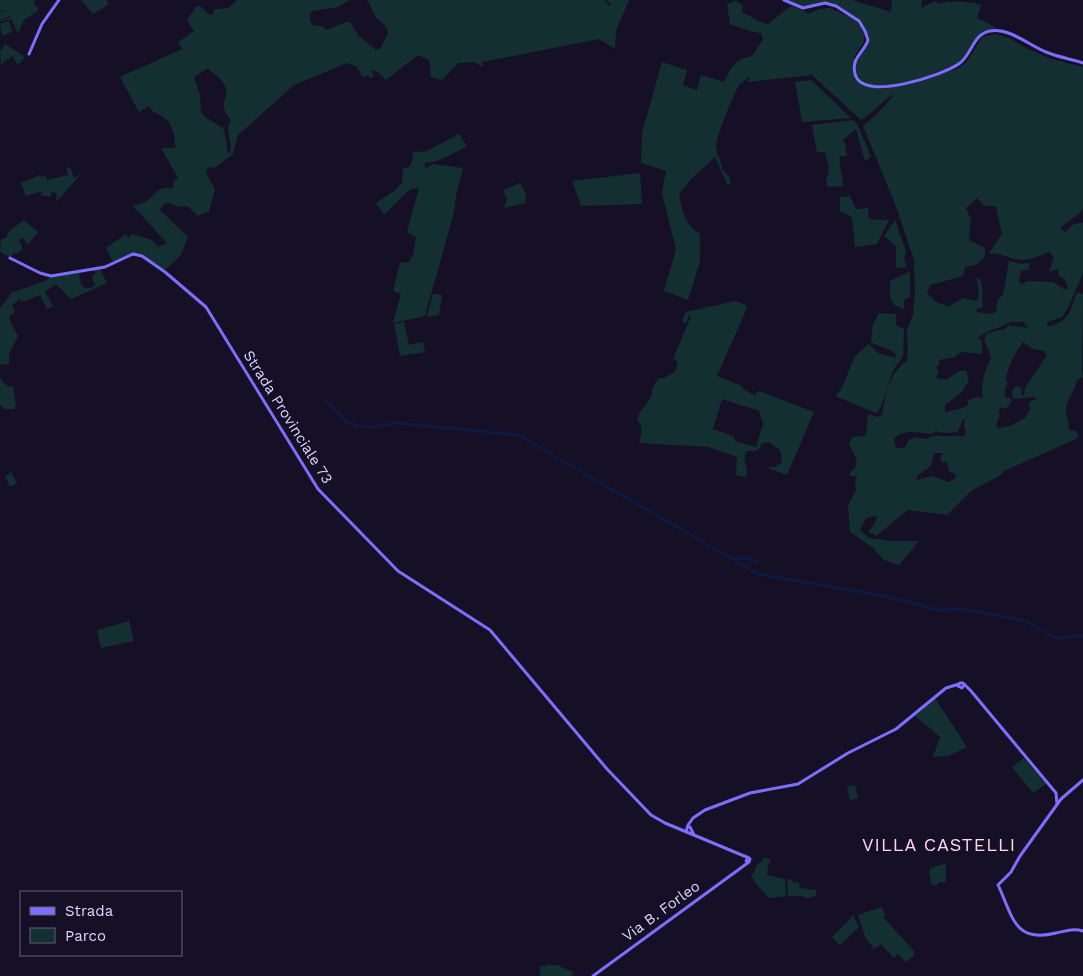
<svg xmlns="http://www.w3.org/2000/svg" width="1083" height="976" viewBox="0 0 1083 976" font-family="'Work Sans',sans-serif">
<style>
.green{fill:#132f31;fill-rule:evenodd}
.lines{fill:none;stroke-linecap:round;stroke-linejoin:round}
.canal{stroke:#0b1b44;stroke-width:2.5}
.secondary{stroke:#7e6efd;stroke-width:3}
.labels{text-anchor:middle;dominant-baseline:central;stroke-width:4;stroke-linejoin:round;paint-order:stroke}
.street-label{font-size:15px;fill:#ded6ff;stroke:#161027}
.quarter-label{font-size:18px;letter-spacing:1px;fill:#ffd8ed;stroke:#161027}
</style>
<rect width="100%" height="100%" fill="#161027"/>
<path class="green" d="M 0,0 L 37,0 L 33,2 L 39,10 L 24,20 L 18,33 L 11,19 L 0,22 L 0,21 L 10,17 L 12,15 L 0,20 L 0,12 L 9,10 L 0,11 Z
M 81,0 L 106,0 L 109,4 L 93,14 Z
M 237,0 L 350,0 L 338,7 L 313,11 L 310,14 L 310,21 L 313,25 L 322,26 L 326,30 L 346,22 L 350,22 L 359,36 L 376,50 L 381,48 L 388,33 L 387,29 L 383,23 L 377,19 L 367,0 L 604,0 L 610,6 L 611,5 L 607,0 L 629,0 L 616,31 L 615,49 L 599,39 L 482,62 L 483,67 L 474,62 L 458,63 L 442,80 L 431,77 L 429,60 L 418,55 L 386,80 L 378,72 L 371,70 L 374,76 L 370,78 L 368,75 L 363,77 L 356,66 L 347,63 L 294,85 L 238,135 L 233,154 L 216,167 L 208,168 L 206,173 L 215,189 L 209,211 L 197,216 L 189,207 L 180,206 L 179,207 L 168,203 L 164,204 L 160,210 L 188,237 L 181,255 L 165,270 C 138,258 146,243 113,262 L 106,248 L 126,234 L 128,238 L 132,234 L 152,240 L 158,247 L 167,243 L 133,206 C 137,204 144,203 148,200 C 158,192 158,187 173,188 L 174,181 L 178,178 L 161,148 L 175,148 C 176,140 173,127 168,121 C 162,114 153,115 149,106 L 139,112 L 120,77 L 182,49 L 178,42 L 194,31 L 187,20 L 196,7 L 200,6 L 210,15 L 213,14 L 215,9 L 229,8 ZM 208,68 C 213,74 222,78 225,86 C 230,100 216,103 231,120 C 224,130 233,142 230,153 L 228,153 L 224,129 L 205,117 L 201,112 L 200,95 L 194,77 Z
M 786,0 L 842,0 L 838,5 L 843,0 L 852,0 L 891,12 L 892,0 L 922,0 L 921,8 L 935,1 L 939,4 C 951,0 967,1 981,5 L 977,18 L 995,27 L 997,30 L 984,32 L 962,60 L 952,66 L 908,83 L 899,85 L 868,85 L 857,80 L 855,64 L 867,44 L 868,36 L 858,19 L 836,4 L 835,5 L 828,3 L 805,8 Z
M 735,1 L 743,5 L 742,13 C 752,16 758,22 768,24 L 791,6 L 803,10 L 808,14 L 819,9 L 830,8 L 855,19 L 864,32 L 864,42 L 854,57 L 854,78 C 871,100 923,81 944,73 C 950,70 958,69 962,66 C 969,61 977,44 982,37 L 996,34 L 1011,39 L 1026,48 L 1051,59 L 1083,67 L 1083,207 L 1081,212 L 1061,227 L 1065,232 L 1074,224 L 1083,223 L 1083,273 L 1068,308 L 1062,317 L 1048,322 L 1047,327 C 1070,321 1069,313 1077,292 L 1083,294 L 1082,371 L 1083,377 L 1077,380 C 1076,390 1066,399 1066,410 C 1066,416 1069,423 1069,430 L 1076,431 L 1079,436 L 1076,439 L 1004,471 L 999,476 L 971,491 L 947,515 L 908,510 L 876,536 L 868,532 L 875,523 L 877,516 L 866,518 L 860,530 L 869,538 L 889,541 L 919,541 L 899,565 L 884,560 L 873,548 L 850,532 L 848,505 L 856,491 L 855,485 L 857,476 L 850,476 L 850,472 L 855,468 L 857,460 L 849,444 L 852,437 L 864,436 L 866,434 L 868,414 L 877,417 L 882,415 C 885,396 889,372 907,361 L 908,349 L 907,329 L 913,315 L 915,291 L 914,263 L 915,263 L 897,209 L 863,126 L 877,114 L 896,93 C 883,100 874,112 861,120 L 812,75 L 748,82 L 750,76 C 746,80 741,82 738,87 C 733,96 716,137 716,146 C 716,154 722,161 722,169 L 730,178 L 731,185 L 727,184 L 715,157 L 692,178 L 679,194 C 682,211 685,225 700,234 L 700,262 L 688,300 L 664,291 L 676,249 L 662,193 L 666,171 L 641,163 L 642,133 L 662,62 L 687,70 L 683,85 L 697,90 L 701,75 L 724,82 C 730,68 736,59 752,56 L 763,39 L 761,33 C 750,32 740,27 730,24 L 727,4 ZM 977,198 L 984,206 L 996,206 L 1002,234 L 989,253 C 1001,253 1009,259 1021,260 C 1030,260 1041,255 1049,252 L 1054,257 L 1049,272 L 1058,269 L 1059,276 L 1065,279 L 1068,289 L 1064,289 L 1053,282 L 1028,281 L 1022,284 L 1019,281 L 1021,271 L 1028,270 L 1030,263 L 1021,264 L 1009,261 L 1003,295 L 998,299 L 996,312 L 991,314 L 976,312 L 977,309 L 983,307 C 980,296 985,292 980,279 L 977,278 L 979,297 L 976,301 L 964,298 L 954,303 L 949,307 L 936,302 L 927,293 L 930,285 L 963,276 L 965,267 L 976,265 L 985,257 L 985,248 L 969,240 L 971,220 L 966,208 ZM 1023,321 L 1028,328 L 1009,325 L 1005,329 L 987,333 L 984,339 L 991,358 C 985,369 980,386 983,398 L 977,397 L 968,400 L 968,405 L 960,409 L 945,412 L 945,405 L 962,392 L 969,380 L 966,371 L 959,371 L 946,380 L 936,378 L 939,371 L 936,368 L 939,365 L 939,360 L 954,357 L 961,352 L 982,354 L 982,341 L 978,338 C 985,332 991,330 1000,327 C 1003,326 1007,323 1011,322 C 1016,321 1018,324 1023,321 ZM 1023,342 L 1033,349 L 1044,351 L 1047,355 L 1026,386 L 1024,395 L 1021,395 L 1022,391 L 1019,386 L 1015,387 L 1012,391 L 1013,399 L 1035,397 L 1036,400 L 1030,401 L 1028,406 L 1031,408 L 1025,418 L 1010,426 L 999,428 L 996,426 L 1000,414 L 998,411 L 1001,407 L 1004,409 L 1009,406 L 1012,401 L 1010,398 L 1005,397 L 1005,388 L 1008,383 L 1006,381 C 1007,367 1015,353 1023,342 ZM 965,419 L 964,427 L 966,432 L 964,436 L 935,436 L 925,439 L 916,437 L 909,440 L 904,448 L 896,448 L 894,439 C 903,428 920,433 932,434 L 936,431 L 944,433 L 958,432 L 962,421 ZM 934,453 L 944,453 L 941,456 L 941,462 L 947,462 L 949,472 L 956,474 L 955,479 L 949,482 L 932,476 L 916,480 L 918,475 L 931,466 Z
M 9,21 L 12,32 L 2,36 L 0,24 Z
M 5,44 L 24,56 L 22,62 L 20,59 L 21,62 L 17,64 L 13,57 L 15,55 L 3,62 L 1,66 L 0,49 L 2,50 Z
M 811,80 L 851,118 L 802,122 L 795,82 Z
M 853,120 L 858,125 L 871,157 L 865,161 L 856,129 L 843,140 L 845,144 L 847,156 L 840,156 C 838,166 843,176 843,186 L 828,187 L 826,179 C 832,170 827,162 825,152 L 817,152 L 812,125 Z
M 459,134 L 467,146 C 456,152 438,163 424,163 L 426,168 L 433,164 L 463,168 L 456,196 L 454,212 L 425,316 L 393,323 L 401,294 L 393,291 L 400,263 L 409,262 L 413,255 L 416,237 L 407,232 L 419,188 L 411,189 L 407,192 L 384,215 L 376,203 L 394,191 L 402,183 L 403,168 L 409,167 C 412,162 414,159 412,153 L 422,151 L 423,153 Z
M 70,167 L 74,178 L 80,175 L 57,201 L 56,200 L 57,194 L 52,192 L 50,197 L 41,195 L 41,191 L 26,196 L 21,183 L 40,175 L 41,177 L 46,176 L 47,180 L 68,175 L 67,168 Z
M 640,173 L 642,204 L 581,206 L 572,181 Z
M 520,183 L 526,194 L 525,203 L 504,208 L 507,199 L 503,190 Z
M 850,196 L 856,209 L 868,208 L 869,219 L 889,220 L 877,244 L 855,247 L 852,217 L 840,211 L 840,197 Z
M 24,220 L 38,232 L 28,245 L 23,238 L 19,240 L 23,249 L 16,254 L 15,252 L 10,257 L 0,252 L 1,239 L 6,238 L 8,232 Z
M 895,220 L 906,251 L 904,259 L 907,267 L 896,268 L 896,246 L 884,236 Z
M 100,269 L 107,283 L 71,299 L 56,284 L 45,292 L 53,306 L 60,303 L 47,309 L 40,295 L 22,302 L 20,299 L 12,305 L 15,312 L 10,315 L 9,319 L 18,336 L 9,354 L 9,364 L 0,365 L 0,308 L 11,293 L 47,280 L 51,276 L 79,272 L 81,285 C 87,289 89,290 95,285 L 92,277 L 96,273 L 93,270 Z
M 910,271 L 910,297 L 904,300 L 904,309 L 894,305 L 890,296 L 890,281 Z
M 433,294 L 442,295 L 439,315 L 428,317 L 427,315 Z
M 735,301 L 746,305 L 747,308 L 717,376 L 742,386 L 743,389 L 754,395 L 759,391 L 814,412 L 787,475 L 770,469 L 768,467 L 775,467 L 782,462 L 780,450 L 768,442 L 761,444 L 760,448 L 756,451 L 747,451 C 741,458 748,466 747,475 L 745,477 L 736,475 L 737,457 L 708,447 L 639,443 C 641,436 644,426 637,420 L 640,412 L 651,397 L 653,387 L 659,378 L 664,378 L 675,372 L 678,364 L 676,360 L 673,359 L 691,316 L 689,315 L 686,323 L 682,321 L 686,312 ZM 722,399 L 759,411 L 763,424 L 756,447 L 735,441 L 733,436 L 713,429 Z
M 879,313 L 896,314 L 896,325 L 904,329 L 903,356 L 893,371 L 881,407 L 876,413 L 835,396 C 846,386 846,374 853,361 C 856,353 863,349 869,344 L 878,353 L 896,358 L 895,353 C 887,347 879,347 871,342 L 873,324 Z
M 404,322 L 409,345 L 423,342 L 425,352 L 400,356 L 394,324 Z
M 0,377 L 4,383 L 9,387 L 13,386 L 16,404 L 14,409 L 4,409 L 0,405 Z
M 11,472 L 17,483 L 10,487 L 5,476 Z
M 129,621 L 134,641 L 101,648 L 97,630 Z
M 935,698 L 967,747 L 948,756 L 933,757 L 940,737 L 915,716 Z
M 1024,758 L 1046,784 L 1033,793 L 1012,767 Z
M 855,785 L 858,798 L 850,800 L 847,787 Z
M 762,857 L 771,860 L 768,865 L 767,875 L 785,879 L 786,896 L 768,898 C 762,889 754,884 751,874 L 754,873 L 757,864 L 763,861 Z
M 946,864 L 946,882 L 939,882 L 937,885 L 932,885 L 929,873 L 931,868 L 940,865 Z
M 787,879 L 792,880 L 794,884 L 798,881 L 800,888 L 816,890 L 816,896 L 807,898 L 801,896 L 788,896 Z
M 882,907 L 885,915 L 883,917 L 914,951 L 913,952 L 915,955 L 906,962 L 898,954 L 894,958 L 881,944 L 873,950 L 873,947 L 866,939 L 858,915 Z
M 854,915 L 855,918 L 854,918 L 859,927 L 840,945 L 832,937 Z
M 540,965 L 546,967 L 546,965 L 557,965 L 573,972 L 572,976 L 540,976 Z"/>
<g class="lines">
<path class="canal" d="M 325,400 L 347,422 L 358,426 L 370,427 L 396,423 L 518,435 L 758,574 L 873,594 L 918,604 L 937,610 L 961,609 L 1023,620 L 1056,638 L 1083,636
M 732,559 L 748,558 L 757,562"/>
<path class="secondary" d="M 784,0 L 803,8 L 825,3 L 836,6 L 859,21 L 865,31 L 868,40 C 864,53 851,57 855,74 C 862,103 944,75 960,63 C 972,54 973,34 990,31 C 1009,27 1030,46 1046,52 C 1058,57 1071,59 1083,63
M 29,54 L 42,24 L 59,0
M 10,258 L 40,273 L 51,276 L 105,267 L 133,254 L 142,256 L 165,272 L 206,307 L 318,489 L 398,571 L 490,630 L 607,769 L 651,815 L 665,823 L 749,858
M 964,685 L 962,688 L 958,686 L 960,683 L 963,683 L 971,691 L 1056,793 L 1057,804
M 690,827 L 694,835
M 686,832 L 688,825 L 693,818 L 705,810 L 750,793 L 798,784 L 848,753 L 896,729 L 946,688 L 959,684
M 998,885 L 1011,872 L 1020,856 L 1061,799 L 1083,780
M 999,887 C 1013,918 1015,943 1056,933 C 1065,931 1074,928 1083,931
M 593,976 L 749,862 L 750,859 L 748,858 L 746,861 L 749,862"/>
</g>
<g class="labels">
<g class="street-label">
<text transform="translate(288 417) rotate(58)">Strada Provinciale 73</text>
<text transform="translate(661 911) rotate(-36)">Via B. Forleo</text>
</g>
<g class="quarter-label">
<text x="939" y="844">VILLA CASTELLI</text>
</g>
</g>
<rect x="20" y="891" width="162" height="65" fill="#161027" stroke="#665f7d"/>
<rect x="30" y="907" width="25" height="8" fill="#7e6efd" stroke="#665f7d"/>
<text x="65" y="916" font-size="15" fill="#ded6ff">Strada</text>
<rect x="30" y="928" width="25" height="15" fill="#132f31" stroke="#665f7d"/>
<text x="65" y="941" font-size="15" fill="#ded6ff">Parco</text>
</svg>
